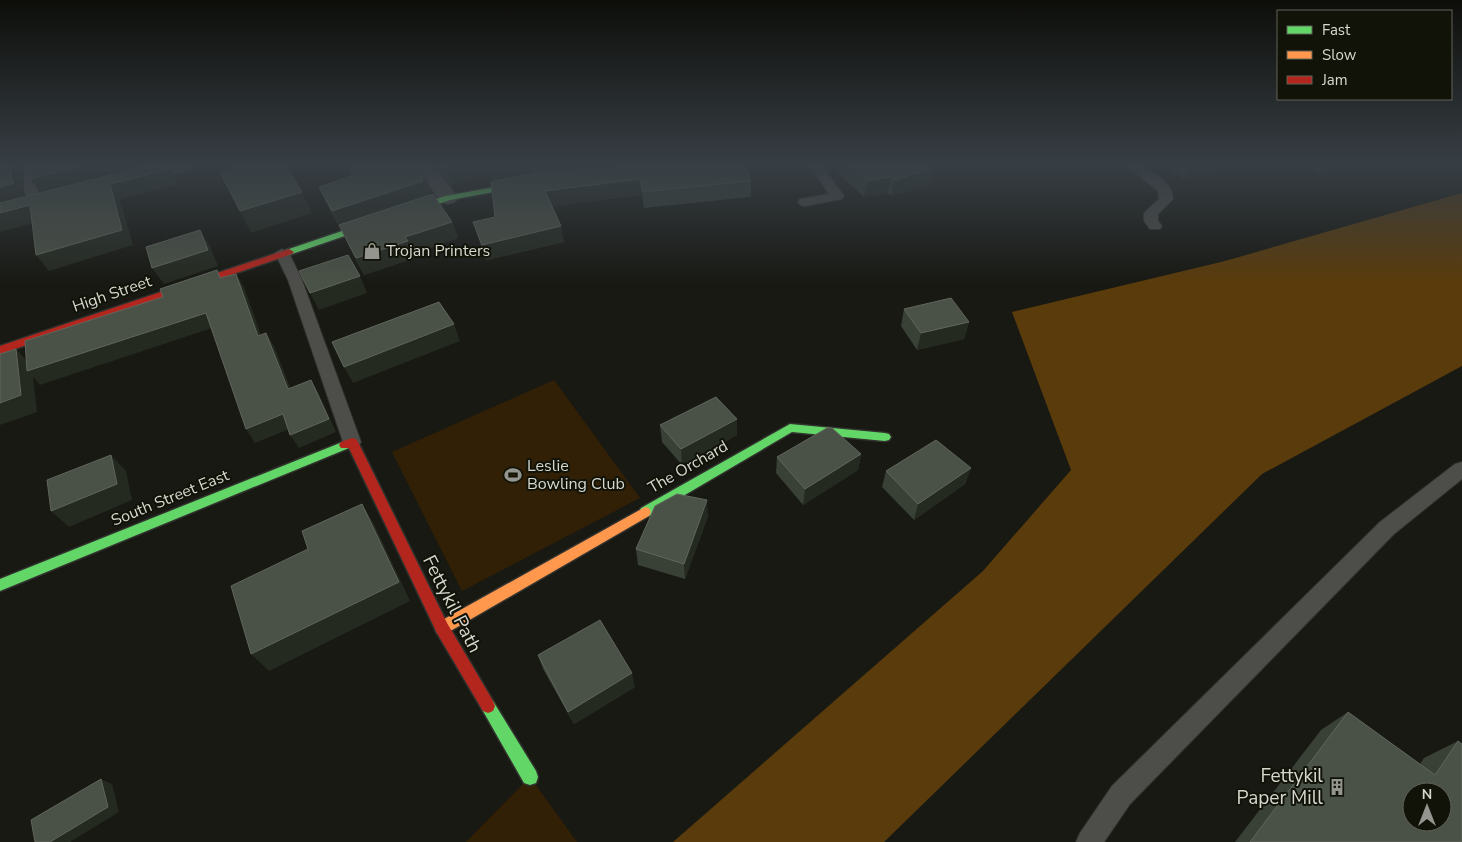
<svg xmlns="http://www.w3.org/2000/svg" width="1462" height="842" viewBox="0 0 1462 842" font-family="'Nunito Sans',sans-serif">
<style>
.green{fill:#322006}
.forest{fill:#5a3b0b}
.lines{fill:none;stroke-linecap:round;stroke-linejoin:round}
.lane-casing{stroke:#31322e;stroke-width:2}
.street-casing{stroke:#31322e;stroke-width:2}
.fast-casing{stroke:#31322e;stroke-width:3}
.slow-casing{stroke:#31322e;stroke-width:3}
.jam-casing{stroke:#31322e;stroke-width:3}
.lane{fill:#4d4e4a;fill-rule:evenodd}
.street{fill:#4d4e4a;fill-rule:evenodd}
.fast{fill:#63d668;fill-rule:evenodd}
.slow{fill:#ff974d;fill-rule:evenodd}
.jam{fill:#b3261e;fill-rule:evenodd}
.wall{fill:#394036}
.shaded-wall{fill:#252a21}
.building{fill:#4a5146;stroke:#60665c;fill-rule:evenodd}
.labels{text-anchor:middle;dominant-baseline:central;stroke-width:4;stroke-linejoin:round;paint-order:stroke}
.poi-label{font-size:16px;fill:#d6d8d0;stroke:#111308;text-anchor:start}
.street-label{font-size:16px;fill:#d6d8d0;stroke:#111308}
.near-street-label{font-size:19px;fill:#d6d8d0;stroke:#111308}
.near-poi-label{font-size:19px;fill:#d6d8d0;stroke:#111308;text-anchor:end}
</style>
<rect width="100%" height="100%" fill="#181913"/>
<path class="green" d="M 554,380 L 640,498 L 462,591 L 392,452 Z
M 530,777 L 577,842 L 466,842 Z"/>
<path class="forest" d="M 1462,193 L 1462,366 L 1262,474 L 884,842 L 673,842 L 983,571 L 1071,470 L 1012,312 L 1225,261 Z"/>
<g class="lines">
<g class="lane-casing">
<path id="lane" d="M 24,166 L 36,166 L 38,192 L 45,203 L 43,206 L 33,206 L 24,192 Z
M 810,166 L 822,166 L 844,196 L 842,199 L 805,206 L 800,205 L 798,202 L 800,199 L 829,194 Z
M 1127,166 C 1132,166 1139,165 1143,167 C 1155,172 1174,185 1173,199 L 1158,214 L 1158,221 L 1162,226 L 1160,229 L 1150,229 L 1144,221 L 1144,213 L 1159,199 L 1158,191 Z
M 282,249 L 289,253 L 302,280 L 361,442 L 358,447 L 352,449 L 346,447 L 343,442 L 288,280 L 275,253 Z
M 1462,462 L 1462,479 L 1394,534 L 1130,804 L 1104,842 L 1076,842 L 1080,833 L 1112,786 L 1380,522 L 1455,464 Z"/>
</g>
<g class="street-casing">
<path id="street" d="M 160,166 L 193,166 L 190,170 L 136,184 L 129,182 L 126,178 L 129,174 Z
M 415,166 L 435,166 L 458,198 L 455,202 L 448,204 L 441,202 Z"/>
</g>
<g class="fast-casing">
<path id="fast" d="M 528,181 L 531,181 L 531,185 L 450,200 L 292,254 L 289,255 L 284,252 L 286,250 L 445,196 Z
M 790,424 L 885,433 L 889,434 L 891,437 L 889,440 L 885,441 L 792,432 L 649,516 L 645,517 L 641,516 L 639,512 L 641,508 Z
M 345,441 L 349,442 L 351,445 L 349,448 L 0,591 L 0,579 Z
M 488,699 L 493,701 L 536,771 L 538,777 L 536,783 L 530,785 L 524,783 L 483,711 L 481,706 L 483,701 Z"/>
</g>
<g class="slow-casing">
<path id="slow" d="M 645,507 L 649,508 L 651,512 L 649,516 L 447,633 L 442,634 L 437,633 L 435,628 L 437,623 Z"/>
</g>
<g class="jam-casing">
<path id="jam" d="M 289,249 L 294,252 L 292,254 L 0,354 L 0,346 Z
M 352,438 L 356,439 L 358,442 L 447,623 L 493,701 L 495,706 L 493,711 L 488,713 L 483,711 L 437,633 L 349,448 L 341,448 L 339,445 L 341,442 Z"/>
</g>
<use href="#lane" class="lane"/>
<use href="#street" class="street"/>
<use href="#fast" class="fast"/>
<use href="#slow" class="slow"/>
<use href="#jam" class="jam"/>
</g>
<path class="wall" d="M 347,166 L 419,166 L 426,176 L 431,191 L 427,192 L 428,195 L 452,222 L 458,238 L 412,254 L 414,258 L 364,275 L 347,242 L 340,226 L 339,226 L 326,202 L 319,187 L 353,176 Z
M 437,166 L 636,166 L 751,181 L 751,197 L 644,208 L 642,195 L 552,206 L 564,242 L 486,260 L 473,222 L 495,217 L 493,181 L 491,171 L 451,185 Z
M 834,166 L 932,166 L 932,168 L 933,169 L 929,185 L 891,196 L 888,193 L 864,197 L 841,176 Z
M 1166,166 L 1238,166 L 1184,179 Z
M 1306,166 L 1339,166 L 1320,174 Z
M 904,309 L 969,322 L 964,339 L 917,350 L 901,326 Z
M 660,425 L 737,435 L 682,465 L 662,442 Z
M 861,454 L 858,470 L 803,505 L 776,473 L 777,457 Z
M 971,468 L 965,484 L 914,520 L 882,487 L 886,471 Z
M 708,516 L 685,579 L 638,565 L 636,549 Z
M 538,655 L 635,687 L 574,724 L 543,669 Z
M 1348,712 L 1420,764 L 1424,758 L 1458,741 L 1462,842 L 1235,842 L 1321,730 Z"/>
<path class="shaded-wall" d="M 12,166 L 24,166 L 22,192 L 26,198 L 0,205 L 0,187 L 11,177 Z
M 84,166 L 153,166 L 42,194 L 30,179 Z
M 168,166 L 170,166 L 175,176 L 178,184 L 120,200 L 133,245 L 49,271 L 36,255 L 110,184 Z
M 453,166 L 531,166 L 533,174 L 493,182 L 491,171 L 451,185 L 446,168 Z
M 923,166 L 932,166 L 931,169 L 933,169 L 929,185 L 891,196 L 894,180 Z
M 991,166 L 999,166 L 991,168 Z
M 1190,166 L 1238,166 L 1184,179 Z
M 1325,166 L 1339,166 L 1320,174 Z
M 426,176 L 431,191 L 427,192 L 428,196 L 339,226 L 332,211 Z
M 891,177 L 888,193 L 864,197 L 867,181 Z
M 640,179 L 642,195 L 548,207 L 545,191 Z
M 302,192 L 312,213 L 251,233 L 240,211 Z
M 30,205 L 41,221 L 0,232 L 0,213 Z
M 452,222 L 458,238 L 412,254 L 414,258 L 364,275 L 356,258 L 405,237 Z
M 561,226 L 564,242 L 486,260 L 482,245 Z
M 200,230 L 210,246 L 218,266 L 164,284 L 152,268 Z
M 236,274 L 244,287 L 266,349 L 258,336 Z
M 360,276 L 367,293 L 319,310 L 310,293 Z
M 206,313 L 215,327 L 40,385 L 33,377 L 37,412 L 0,425 L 0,403 L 16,349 L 31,366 Z
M 969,322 L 964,339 L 917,350 L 921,333 Z
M 454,324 L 460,341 L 353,383 L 344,367 Z
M 266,333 L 274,346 L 296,402 L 288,389 Z
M 311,380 L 319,394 L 336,432 L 299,448 L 290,435 Z
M 283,414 L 292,428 L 255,443 L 246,429 Z
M 737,419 L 737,435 L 682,465 L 681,449 Z
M 861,454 L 858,470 L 803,505 L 805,489 Z
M 111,455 L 126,471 L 132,500 L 69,527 L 51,511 Z
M 971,468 L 965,484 L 914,520 L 918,504 Z
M 707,500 L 708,516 L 685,579 L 684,564 Z
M 362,504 L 374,524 L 410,601 L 269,671 L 251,654 Z
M 632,673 L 635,687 L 574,724 L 568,712 Z
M 101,779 L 112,784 L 119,812 L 70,842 L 50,842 Z"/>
<path class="building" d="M 0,166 L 12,166 L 11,177 L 14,183 L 0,187 Z
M 29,166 L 84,166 L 30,179 Z
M 146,166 L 168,166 L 169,169 L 110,184 L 122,230 L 36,255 L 30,205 L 0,213 L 0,203 Z
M 232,166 L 286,166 L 302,192 L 240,211 L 220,172 L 233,168 Z
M 349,166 L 419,166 L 426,176 L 421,177 L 423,181 L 332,211 L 319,187 L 354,175 Z
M 444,166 L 453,166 L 446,168 Z
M 638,166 L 746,166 L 751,181 L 643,192 L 640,179 L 545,191 L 561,226 L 482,245 L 473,222 L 495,217 L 491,182 L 530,174 Z
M 850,166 L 929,166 L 933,169 L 894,180 L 891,177 L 867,181 Z
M 433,194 L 452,222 L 405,237 L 408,241 L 356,258 L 339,225 Z
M 200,230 L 208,250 L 152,268 L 146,247 Z
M 348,255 L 360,276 L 310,293 L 299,271 Z
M 217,270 L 220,278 L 236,274 L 258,336 L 266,333 L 288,389 L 311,380 L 329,419 L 290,435 L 283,414 L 246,429 L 206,313 L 27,371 L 25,341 L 163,297 L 160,289 Z
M 951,298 L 969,322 L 921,333 L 904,309 Z
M 439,302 L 454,324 L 344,367 L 332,342 Z
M 16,349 L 21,395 L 0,403 L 0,354 Z
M 716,397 L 737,419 L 681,449 L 660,425 Z
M 827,428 L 832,428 L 861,454 L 805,489 L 777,457 Z
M 936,440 L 971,468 L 918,504 L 886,471 Z
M 111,455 L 117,484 L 51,511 L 47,480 Z
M 677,494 L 707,500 L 684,564 L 636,549 L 655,506 Z
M 362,504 L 399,582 L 251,654 L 231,586 L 308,549 L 302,531 Z
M 600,620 L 632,673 L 568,712 L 538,655 Z
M 1348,712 L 1435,775 L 1458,741 L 1462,744 L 1462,842 L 1250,842 ZM 1412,792 L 1442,792 L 1442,822 L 1412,822 Z
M 101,779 L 108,807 L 50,842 L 35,842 L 31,820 Z"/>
<linearGradient id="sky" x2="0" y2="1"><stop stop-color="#0d0e0a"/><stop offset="0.58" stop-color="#373e44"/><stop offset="1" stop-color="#373e44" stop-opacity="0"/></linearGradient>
<rect width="1462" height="284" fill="url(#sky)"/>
<defs>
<g id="shop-bare" transform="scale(1.35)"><path d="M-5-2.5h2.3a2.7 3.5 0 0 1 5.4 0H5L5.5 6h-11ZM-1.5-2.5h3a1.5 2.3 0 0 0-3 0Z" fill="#94958e" stroke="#111308" stroke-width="2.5" paint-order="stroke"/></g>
<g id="stadium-bare" transform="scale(1.35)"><path d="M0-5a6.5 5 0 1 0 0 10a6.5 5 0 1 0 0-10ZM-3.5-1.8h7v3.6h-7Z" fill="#94958e" stroke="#111308" stroke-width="2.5" paint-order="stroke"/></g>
<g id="building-bare" transform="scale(1.35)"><path d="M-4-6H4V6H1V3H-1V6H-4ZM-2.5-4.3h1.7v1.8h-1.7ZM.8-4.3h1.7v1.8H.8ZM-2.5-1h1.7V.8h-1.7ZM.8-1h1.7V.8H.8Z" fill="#94958e" stroke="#111308" stroke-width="2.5" paint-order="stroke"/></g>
</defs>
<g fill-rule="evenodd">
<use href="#shop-bare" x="372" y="251"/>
<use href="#stadium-bare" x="513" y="475"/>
<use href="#building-bare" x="1337" y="787"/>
</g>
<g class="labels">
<g class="poi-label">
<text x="386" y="251">Trojan Printers</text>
<text x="527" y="466">Leslie<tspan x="527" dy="18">Bowling Club</tspan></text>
</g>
<g class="street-label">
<text transform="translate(112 294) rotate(-19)">High Street</text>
<text transform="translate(688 467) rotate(-30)">The Orchard</text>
<text transform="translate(170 498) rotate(-22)">South Street East</text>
</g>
<g class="near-street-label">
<text transform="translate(452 604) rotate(63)">Fettykil Path</text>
</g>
<g class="near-poi-label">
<text x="1323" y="776">Fettykil<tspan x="1323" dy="22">Paper Mill</tspan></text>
</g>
</g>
<rect x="1277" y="10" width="175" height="90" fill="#111308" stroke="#606258"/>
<rect x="1287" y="26" width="25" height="8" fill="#63d668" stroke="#606258"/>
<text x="1322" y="35" font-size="15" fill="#d6d8d0">Fast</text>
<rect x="1287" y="51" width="25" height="8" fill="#ff974d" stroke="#606258"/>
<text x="1322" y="60" font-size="15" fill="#d6d8d0">Slow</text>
<rect x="1287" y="76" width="25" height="8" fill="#b3261e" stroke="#606258"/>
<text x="1322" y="85" font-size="15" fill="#d6d8d0">Jam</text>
<g transform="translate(1427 807)"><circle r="24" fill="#111308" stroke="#606258"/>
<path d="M0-4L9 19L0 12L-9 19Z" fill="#94958e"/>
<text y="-8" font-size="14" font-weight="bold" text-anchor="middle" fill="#d6d8d0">N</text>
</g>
</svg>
